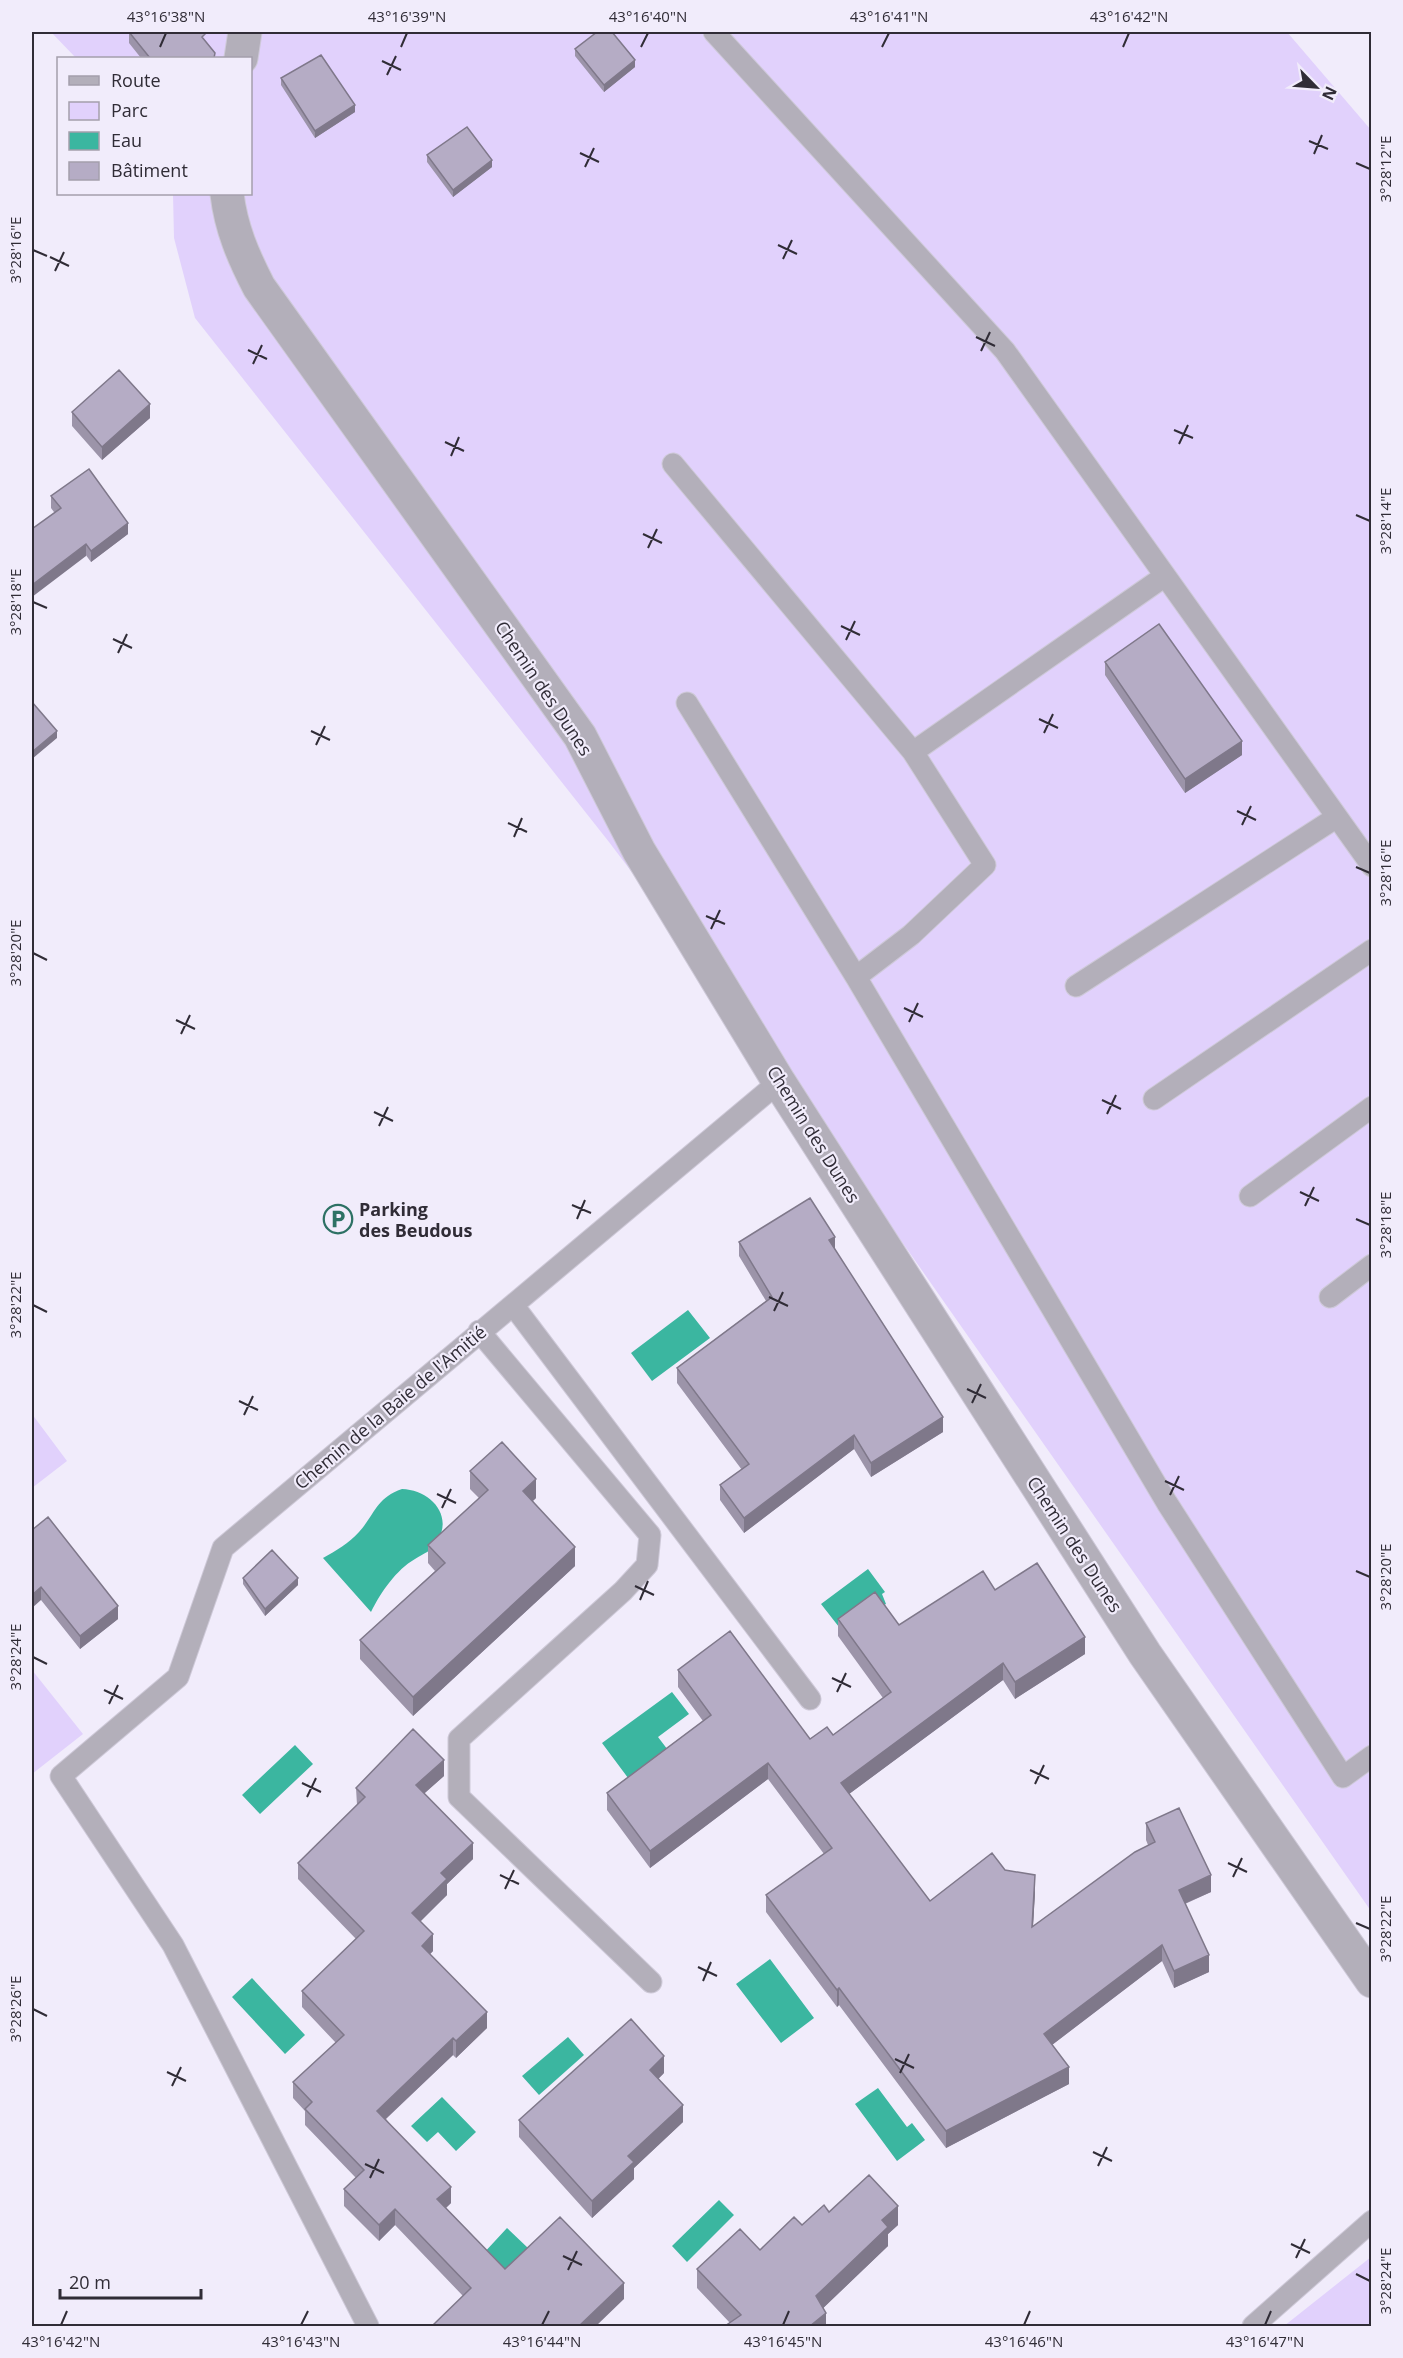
<svg xmlns="http://www.w3.org/2000/svg" width="1403" height="2358" viewBox="0 0 1403 2358" font-family="'Open Sans',sans-serif">
<style>
.green{fill:#e1d1fc}
.water{fill:#3bb6a0}
.lines{fill:none;stroke-linecap:round;stroke-linejoin:round}
.lane-casing{stroke:#cec9d8;stroke-width:23}
.street-casing{stroke:#cec9d8;stroke-width:35}
.lane{stroke:#b3afba;stroke-width:21}
.street{stroke:#b3afba;stroke-width:33}
.wall{fill:#9c94a9}
.shaded-wall{fill:#7f788a}
.building{fill:#b5acc5;stroke:#7f788a;stroke-width:1.5}
.ticks{fill:none;stroke:#302c36;stroke-width:2}
.labels{text-anchor:middle;dominant-baseline:central;stroke-width:4.5;stroke-linejoin:round;paint-order:stroke}
.street-label{font-size:18px;fill:#302c36;stroke:#f1ecfb}
.poi-label{font-size:18px;font-weight:bold;fill:#302c36;stroke:#f1ecfb;text-anchor:start}
.neatline{fill:none;stroke:#302c36;stroke-width:2}
.ticks-label{font-size:15px;text-anchor:middle;fill:#302c36}
</style>
<rect width="100%" height="100%" fill="#f1ecfb"/>
<path class="green" d="M 51,32 L 1287,32 L 1371,130 L 1371,1911 L 785,1075 L 609,842 L 195,318 L 174,238 L 173,194 L 250,194 L 250,58 L 76,58 Z
M 32,1414 L 67,1461 L 32,1488 Z
M 32,1670 L 83,1734 L 32,1774 Z
M 1371,2257 L 1371,2326 L 1284,2326 Z"/>
<path class="water" d="M 688,1310 L 710,1338 L 652,1381 L 631,1353 Z
M 402,1489 C 430,1490 454,1515 437,1542 C 431,1552 424,1553 415,1559 C 396,1570 381,1592 371,1612 L 323,1558 C 336,1551 349,1543 359,1532 C 376,1513 376,1498 402,1489 Z
M 868,1569 L 885,1592 L 882,1594 L 886,1604 L 878,1608 L 870,1604 L 839,1627 L 821,1604 Z
M 672,1692 L 689,1714 L 658,1737 L 671,1754 L 640,1794 L 602,1743 Z
M 295,1745 L 313,1764 L 260,1814 L 242,1795 Z
M 770,1959 L 814,2018 L 781,2043 L 736,1984 Z
M 252,1978 L 305,2035 L 285,2054 L 232,1997 Z
M 568,2037 L 584,2055 L 539,2095 L 522,2076 Z
M 878,2088 L 907,2127 L 912,2123 L 925,2140 L 897,2161 L 855,2104 Z
M 442,2097 L 476,2132 L 456,2151 L 438,2132 L 427,2142 L 411,2126 Z
M 719,2200 L 734,2215 L 687,2262 L 672,2246 Z
M 507,2228 L 528,2248 L 478,2302 L 457,2282 Z"/>
<g class="lines">
<g class="lane-casing">
<path id="lane" d="M 714,32 L 1005,351 L 1372,866
M 673,464 L 913,752
M 687,703 L 856,977 L 911,935 L 985,865 L 913,752 L 1165,576
M 856,977 L 1167,1503 L 1343,1777 L 1372,1756
M 1076,986 L 1337,817
M 1154,1099 L 1372,950
M 1250,1196 L 1372,1107
M 1330,1297 L 1372,1265
M 513,1305 L 810,1699
M 479,1331 L 650,1535 L 647,1565 L 623,1591 L 459,1739 L 459,1797 L 651,1982
M 368,2326 L 173,1945 L 61,1776 L 178,1677 L 223,1548 L 779,1082
M 1253,2326 L 1372,2221"/>
</g>
<g class="street-casing">
<path id="street" d="M 241,58 L 245,32
M 227,194 C 231,228 243,256 259,287 L 580,736 L 639,851 L 779,1082 L 1145,1654 L 1372,1981"/>
</g>
<use href="#lane" class="lane"/>
<use href="#street" class="street"/>
</g>
<path class="wall" d="M 129,32 L 205,41 L 215,58 L 141,58 L 129,43 Z
M 575,49 L 635,67 L 604,92 L 575,56 Z
M 281,78 L 355,112 L 315,138 L 281,85 Z
M 427,155 L 492,167 L 453,197 L 427,162 Z
M 72,412 L 150,418 L 102,460 L 72,426 Z
M 51,496 L 128,534 L 91,562 L 51,508 Z
M 1105,662 L 1242,755 L 1185,793 L 1105,675 Z
M 739,1242 L 835,1249 L 943,1432 L 871,1477 L 854,1449 L 744,1533 L 720,1500 L 720,1485 L 742,1470 L 677,1383 L 677,1368 L 766,1301 L 739,1256 Z
M 470,1471 L 536,1498 L 533,1501 L 575,1566 L 413,1716 L 360,1659 L 360,1640 L 435,1571 L 428,1563 L 428,1545 L 479,1498 L 470,1489 Z
M 32,1530 L 118,1619 L 80,1649 L 41,1600 Z
M 243,1578 L 298,1585 L 265,1616 L 243,1584 Z
M 995,1590 L 1085,1654 L 1015,1699 L 1003,1680 L 849,1794 L 930,1901 L 1005,1870 L 1035,1892 L 1033,1926 L 1148,1845 L 1146,1840 L 1146,1823 L 1211,1892 L 1185,1904 L 1209,1972 L 1174,1988 L 1162,1961 L 1052,2045 L 1069,2084 L 946,2148 L 839,2005 L 837,2007 L 766,1912 L 766,1895 L 824,1854 L 768,1779 L 650,1868 L 607,1810 L 607,1793 L 703,1721 L 678,1687 L 678,1670 L 810,1739 L 833,1735 L 883,1698 L 838,1636 L 838,1619 L 899,1625 Z
M 444,1776 L 424,1793 L 473,1859 L 447,1884 L 447,1895 L 420,1921 L 433,1951 L 430,1954 L 487,2028 L 456,2058 L 453,2055 L 386,2119 L 451,2203 L 446,2208 L 505,2269 L 624,2299 L 463,2296 L 395,2225 L 379,2241 L 344,2206 L 344,2189 L 356,2178 L 305,2125 L 305,2111 L 293,2098 L 293,2082 L 336,2043 L 302,2007 L 302,1991 L 356,1939 L 298,1879 L 298,1863 L 357,1805 L 356,1788 Z
M 664,2073 L 658,2079 L 683,2122 L 634,2168 L 634,2179 L 592,2218 L 519,2137 L 519,2120 Z
M 829,2212 L 898,2225 L 888,2234 L 888,2246 L 823,2308 L 826,2326 L 730,2323 L 697,2288 L 697,2269 L 760,2250 L 802,2225 Z"/>
<path class="shaded-wall" d="M 635,60 L 635,67 L 604,92 L 604,85 Z
M 355,105 L 355,112 L 315,138 L 315,131 Z
M 492,160 L 492,167 L 453,197 L 453,190 Z
M 150,404 L 150,418 L 102,460 L 102,447 Z
M 128,523 L 128,534 L 91,562 L 91,551 Z
M 86,544 L 86,556 L 32,597 L 32,585 Z
M 57,731 L 57,738 L 32,759 L 32,752 Z
M 1242,741 L 1242,755 L 1185,793 L 1185,779 Z
M 835,1237 L 835,1251 L 829,1240 Z
M 943,1417 L 943,1432 L 871,1477 L 871,1463 Z
M 854,1435 L 854,1449 L 744,1533 L 744,1518 Z
M 536,1479 L 536,1498 L 523,1509 L 523,1491 Z
M 575,1547 L 575,1566 L 413,1716 L 413,1697 Z
M 298,1578 L 298,1585 L 265,1616 L 265,1609 Z
M 41,1587 L 41,1600 L 32,1608 L 32,1595 Z
M 118,1606 L 118,1619 L 80,1649 L 80,1636 Z
M 1085,1637 L 1085,1654 L 1015,1699 L 1015,1682 Z
M 1003,1663 L 1003,1680 L 841,1800 L 841,1783 Z
M 444,1760 L 444,1776 L 416,1801 L 416,1785 Z
M 768,1763 L 768,1779 L 650,1868 L 650,1851 Z
M 473,1843 L 473,1859 L 447,1884 L 447,1895 L 412,1930 L 412,1913 L 441,1873 Z
M 1035,1875 L 1035,1892 L 1032,1944 L 1032,1927 Z
M 1211,1875 L 1211,1892 L 1179,1906 L 1179,1890 Z
M 433,1934 L 433,1951 L 422,1962 L 422,1946 Z
M 1162,1945 L 1162,1961 L 1044,2051 L 1044,2034 Z
M 1209,1955 L 1209,1972 L 1174,1988 L 1174,1971 Z
M 839,1988 L 839,2005 L 837,2007 L 837,1990 Z
M 487,2012 L 487,2028 L 456,2058 L 456,2041 Z
M 453,2038 L 453,2055 L 377,2127 L 377,2111 Z
M 664,2056 L 664,2073 L 650,2087 L 650,2070 Z
M 1069,2067 L 1069,2084 L 946,2148 L 946,2131 Z
M 683,2105 L 683,2122 L 634,2168 L 634,2179 L 592,2218 L 592,2201 L 628,2156 Z
M 451,2187 L 451,2203 L 437,2216 L 437,2199 Z
M 898,2206 L 898,2225 L 888,2234 L 888,2246 L 816,2315 L 816,2296 L 882,2220 Z
M 395,2209 L 395,2225 L 379,2241 L 379,2225 Z
M 624,2283 L 624,2299 L 596,2326 L 579,2326 Z
M 826,2313 L 826,2326 L 810,2326 Z"/>
<path class="building" d="M 129,32 L 203,32 L 205,34 L 202,37 L 215,53 L 214,58 L 150,58 Z
M 597,32 L 612,32 L 635,60 L 604,85 L 575,49 Z
M 321,55 L 355,105 L 315,131 L 281,78 Z
M 467,127 L 492,160 L 453,190 L 427,155 Z
M 119,370 L 150,404 L 102,447 L 72,412 Z
M 89,469 L 128,523 L 91,551 L 86,544 L 32,585 L 32,529 L 61,508 L 51,496 Z
M 1159,624 L 1242,741 L 1185,779 L 1105,662 Z
M 32,702 L 57,731 L 32,752 Z
M 810,1198 L 835,1237 L 829,1240 L 943,1417 L 871,1463 L 854,1435 L 744,1518 L 720,1485 L 749,1464 L 677,1368 L 772,1297 L 739,1242 Z
M 502,1442 L 536,1479 L 523,1491 L 575,1547 L 413,1697 L 360,1640 L 445,1563 L 428,1545 L 488,1490 L 470,1471 Z
M 48,1517 L 118,1606 L 80,1636 L 41,1587 L 32,1595 L 32,1530 Z
M 272,1550 L 298,1578 L 265,1609 L 243,1578 Z
M 1037,1563 L 1085,1637 L 1015,1682 L 1003,1663 L 841,1783 L 930,1901 L 992,1853 L 1005,1870 L 1035,1875 L 1032,1927 L 1135,1852 L 1155,1842 L 1146,1823 L 1179,1808 L 1211,1875 L 1179,1890 L 1209,1955 L 1174,1971 L 1162,1945 L 1044,2034 L 1069,2067 L 946,2131 L 839,1988 L 837,1990 L 766,1895 L 832,1848 L 768,1763 L 650,1851 L 607,1793 L 711,1715 L 678,1670 L 730,1631 L 810,1739 L 827,1727 L 833,1735 L 891,1692 L 838,1619 L 875,1592 L 899,1625 L 983,1571 L 995,1590 Z
M 413,1729 L 444,1760 L 416,1785 L 473,1843 L 441,1873 L 447,1879 L 412,1913 L 433,1934 L 422,1946 L 487,2012 L 456,2041 L 453,2038 L 377,2111 L 451,2187 L 437,2199 L 505,2269 L 560,2217 L 624,2283 L 579,2326 L 432,2326 L 471,2288 L 395,2209 L 379,2225 L 344,2189 L 364,2170 L 305,2109 L 312,2102 L 293,2082 L 344,2035 L 302,1991 L 364,1931 L 298,1863 L 365,1797 L 356,1788 Z
M 631,2019 L 664,2056 L 650,2070 L 683,2105 L 628,2156 L 634,2162 L 592,2201 L 519,2120 Z
M 869,2175 L 898,2206 L 882,2220 L 888,2227 L 816,2296 L 826,2313 L 810,2326 L 725,2326 L 741,2315 L 697,2269 L 740,2229 L 760,2250 L 794,2217 L 802,2225 L 824,2205 L 829,2212 Z"/>
<path class="ticks" d="M 160,47 L 166,33M 401,47 L 407,33M 641,47 L 648,33M 882,47 L 889,33M 1123,47 L 1129,33M 382,61 L 401,70M 387,75 L 396,56M 1309,141 L 1328,149M 580,153 L 599,162M 1314,154 L 1322,135M 1356,163 L 1370,169M 585,167 L 594,148M 778,245 L 797,254M 33,250 L 47,256M 50,257 L 69,266M 783,259 L 792,240M 55,271 L 64,252M 976,337 L 995,346M 248,350 L 267,359M 981,351 L 990,332M 253,364 L 262,345M 1174,430 L 1193,438M 445,442 L 464,451M 1179,444 L 1188,425M 451,456 L 459,437M 1356,515 L 1370,521M 643,534 L 662,543M 648,548 L 657,529M 33,602 L 47,608M 841,626 L 860,635M 113,639 L 132,648M 846,640 L 855,621M 118,653 L 127,634M 1039,719 L 1058,728M 311,731 L 330,740M 1044,733 L 1053,714M 316,745 L 325,726M 1237,811 L 1256,820M 508,823 L 527,832M 1242,825 L 1251,806M 514,837 L 522,818M 1356,867 L 1370,873M 706,916 L 725,924M 711,929 L 720,910M 33,953 L 47,960M 904,1008 L 923,1017M 176,1020 L 195,1029M 909,1022 L 918,1003M 181,1034 L 190,1015M 1102,1100 L 1121,1109M 374,1112 L 393,1121M 1107,1114 L 1116,1095M 379,1126 L 388,1107M 1300,1192 L 1319,1201M 572,1205 L 591,1213M 1305,1206 L 1314,1187M 577,1219 L 585,1200M 1356,1219 L 1370,1225M 769,1297 L 788,1306M 33,1305 L 47,1312M 774,1311 L 783,1292M 967,1389 L 986,1398M 239,1401 L 258,1410M 972,1403 L 981,1384M 244,1415 L 253,1396M 1165,1481 L 1184,1490M 437,1494 L 456,1503M 1170,1495 L 1179,1476M 442,1508 L 451,1489M 1356,1571 L 1370,1577M 635,1586 L 654,1595M 640,1600 L 648,1581M 33,1657 L 47,1664M 832,1678 L 851,1687M 104,1690 L 123,1699M 837,1692 L 846,1673M 109,1704 L 118,1685M 1030,1770 L 1049,1779M 302,1783 L 321,1792M 1035,1784 L 1044,1765M 307,1797 L 316,1778M 1228,1863 L 1247,1872M 500,1875 L 519,1884M 1233,1877 L 1242,1858M 505,1889 L 514,1870M 1356,1923 L 1370,1929M 698,1967 L 717,1976M 703,1981 L 711,1962M 33,2009 L 47,2016M 895,2059 L 914,2068M 167,2072 L 186,2081M 900,2073 L 909,2054M 172,2086 L 181,2067M 1093,2152 L 1112,2161M 365,2164 L 384,2173M 1098,2166 L 1107,2147M 370,2178 L 379,2159M 1291,2244 L 1310,2253M 563,2256 L 582,2265M 1296,2258 L 1305,2239M 568,2270 L 577,2251M 1356,2274 L 1370,2281M 61,2325 L 67,2311M 301,2325 L 308,2311M 542,2325 L 549,2311M 783,2325 L 789,2311M 1024,2325 L 1030,2311M 1265,2325 L 1271,2311"/>
<defs>
<g id="parking-ring" transform="scale(1.5)"><circle r="9.5" fill="#f1ecfb" stroke="#2d7164" stroke-width="1.5"/><path d="M-3.5-5.5H1a3.5 3.5 0 0 1 0 7H-1V5.5H-3.5ZM-1-3.4V-.6H.8a1.4 1.4 0 0 0 0-2.8Z" fill="#2d7164"/></g>
</defs>
<g fill-rule="evenodd">
<use href="#parking-ring" x="338" y="1219"/>
</g>
<g class="labels">
<g class="street-label">
<text transform="translate(544 688) rotate(56)">Chemin des Dunes</text>
<text transform="translate(814 1134) rotate(58)">Chemin des Dunes</text>
<text transform="translate(390 1407) rotate(-40)">Chemin de la Baie de l'Amitié</text>
<text transform="translate(1075 1544) rotate(57)">Chemin des Dunes</text>
</g>
<g class="poi-label">
<text x="359" y="1209">Parking<tspan x="359" dy="21">des Beudous</tspan></text>
</g>
</g>
<rect width="1403" height="2358" fill="none" stroke="#f1ecfb" stroke-width="66"/>
<rect x="57" y="57" width="195" height="138" fill="#f1ecfb" stroke="#a49fac" stroke-width="1.5"/>
<rect x="69" y="76" width="30" height="9" fill="#b3afba" stroke="#a49fac" stroke-width="1.5"/>
<text x="111" y="87" font-size="18" fill="#302c36">Route</text>
<rect x="69" y="102" width="30" height="18" fill="#e1d1fc" stroke="#a49fac" stroke-width="1.5"/>
<text x="111" y="117" font-size="18" fill="#302c36">Parc</text>
<rect x="69" y="132" width="30" height="18" fill="#3bb6a0" stroke="#a49fac" stroke-width="1.5"/>
<text x="111" y="147" font-size="18" fill="#302c36">Eau</text>
<rect x="69" y="162" width="30" height="18" fill="#b5acc5" stroke="#a49fac" stroke-width="1.5"/>
<text x="111" y="177" font-size="18" fill="#302c36">Bâtiment</text>
<g transform="translate(1316 87) rotate(115)" stroke="#f1ecfb" stroke-width="4.5" paint-order="stroke">
<path d="M0-4.5L10 22L0 15L-10 22Z" fill="#302c36"/>
<text y="-9" font-size="16" font-weight="bold" text-anchor="middle" fill="#302c36">N</text>
</g>
<path d="M60 2289v9h141v-9" fill="none" stroke="#302c36" stroke-width="3"/>
<text x="69" y="2289" font-size="18" fill="#302c36" stroke="#f1ecfb" stroke-width="4.5" paint-order="stroke">20 m</text>
<rect x="33" y="33" width="1337" height="2292" class="neatline"/>
<g class="ticks-label">
<text x="166" y="22">43°16'38"N</text>
<text x="407" y="22">43°16'39"N</text>
<text x="648" y="22">43°16'40"N</text>
<text x="889" y="22">43°16'41"N</text>
<text x="1129" y="22">43°16'42"N</text>
<text transform="translate(1386 169) rotate(-90)" y="5">3°28'12"E</text>
<text transform="translate(16 250) rotate(-90)" y="5">3°28'16"E</text>
<text transform="translate(1386 521) rotate(-90)" y="5">3°28'14"E</text>
<text transform="translate(16 602) rotate(-90)" y="5">3°28'18"E</text>
<text transform="translate(1386 873) rotate(-90)" y="5">3°28'16"E</text>
<text transform="translate(16 953) rotate(-90)" y="5">3°28'20"E</text>
<text transform="translate(1386 1225) rotate(-90)" y="5">3°28'18"E</text>
<text transform="translate(16 1305) rotate(-90)" y="5">3°28'22"E</text>
<text transform="translate(1386 1577) rotate(-90)" y="5">3°28'20"E</text>
<text transform="translate(16 1657) rotate(-90)" y="5">3°28'24"E</text>
<text transform="translate(1386 1929) rotate(-90)" y="5">3°28'22"E</text>
<text transform="translate(16 2009) rotate(-90)" y="5">3°28'26"E</text>
<text transform="translate(1386 2281) rotate(-90)" y="5">3°28'24"E</text>
<text x="61" y="2347">43°16'42"N</text>
<text x="301" y="2347">43°16'43"N</text>
<text x="542" y="2347">43°16'44"N</text>
<text x="783" y="2347">43°16'45"N</text>
<text x="1024" y="2347">43°16'46"N</text>
<text x="1265" y="2347">43°16'47"N</text>
</g>
</svg>
